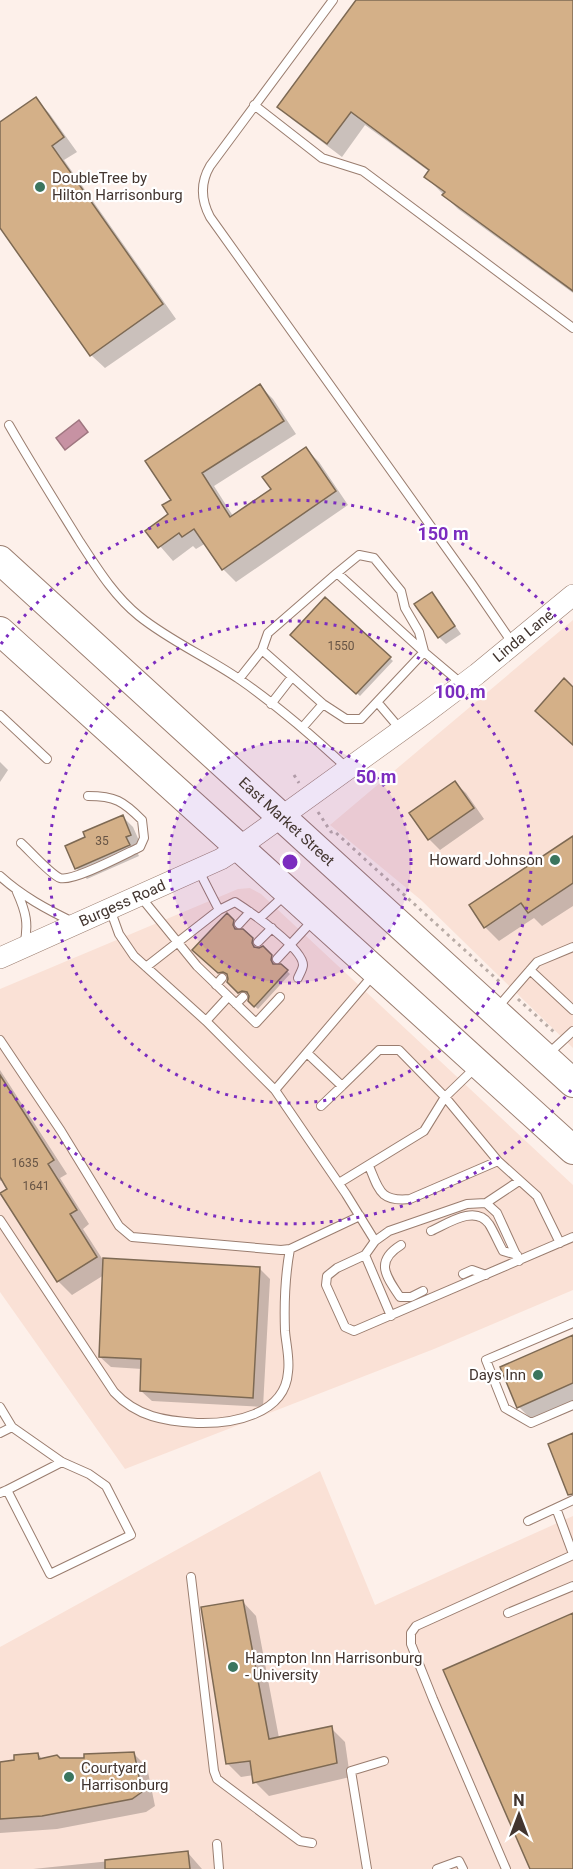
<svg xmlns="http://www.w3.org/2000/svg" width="573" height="1869" viewBox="0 0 573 1869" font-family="Roboto,sans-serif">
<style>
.built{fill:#fae1d6}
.water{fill:#c792a3;stroke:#9f7680;stroke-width:1.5}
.shadow{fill:#0003}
.building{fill:#d4b088;stroke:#7d6953;stroke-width:1.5}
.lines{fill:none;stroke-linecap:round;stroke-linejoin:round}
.service-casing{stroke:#9a7d6f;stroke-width:10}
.tertiary-casing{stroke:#9a7d6f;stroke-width:22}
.trunk-casing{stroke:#9a7d6f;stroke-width:30}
.path{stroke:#b9aca6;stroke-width:3;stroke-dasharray:3 4.5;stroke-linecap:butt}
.service{stroke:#fff;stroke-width:8}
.tertiary{stroke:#fff;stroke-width:21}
.trunk{stroke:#fff;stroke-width:28}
.ring{fill:none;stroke:#7b2cbf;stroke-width:3;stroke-dasharray:3 6}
.poi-dot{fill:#3b755e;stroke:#fff;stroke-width:2}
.labels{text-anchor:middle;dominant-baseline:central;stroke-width:4.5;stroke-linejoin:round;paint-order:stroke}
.number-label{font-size:12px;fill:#665445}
.poi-label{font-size:15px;fill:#42352f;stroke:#fff;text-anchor:start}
.street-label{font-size:15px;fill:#42352f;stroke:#fff}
.centre{fill:#7b2cbf;stroke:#fff;stroke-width:3}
.ring-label{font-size:18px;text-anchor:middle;font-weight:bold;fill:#7b2cbf;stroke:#fff;stroke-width:4.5;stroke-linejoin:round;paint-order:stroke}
</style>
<rect width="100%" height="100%" fill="#fdf0ea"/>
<path class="built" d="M 573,620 L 573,1048 L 421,900 L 330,825 Z
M 250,888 L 261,894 L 573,1185 L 573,1290 L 434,1349 L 125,1469 L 0,1292 L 0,989 L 238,889 Z
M 320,1471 L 375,1605 L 573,1516 L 573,1869 L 0,1869 L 0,1647 Z"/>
<path class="water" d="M 79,420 L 88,432 L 65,450 L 56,438 Z"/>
<path class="shadow" d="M 358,0 L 573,0 L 573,293 L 458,209 L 426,177 L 430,172 L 365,125 L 342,157 L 293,120 L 279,107 Z
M 35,99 L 49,113 L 77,152 L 64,160 L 176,319 L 105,368 L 91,355 L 0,225 L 0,121 L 1,123 Z
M 260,386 L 273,399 L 296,434 L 214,486 L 233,516 L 273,490 L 306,449 L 319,462 L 348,505 L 236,582 L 223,569 L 206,543 L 196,549 L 193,546 L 173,561 L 147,531 L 170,515 L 173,500 Z
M 432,594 L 461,634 L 446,644 L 439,637 Z
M 325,599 L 393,661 L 360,696 L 293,635 Z
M 0,762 L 8,770 L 0,782 Z
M 455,783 L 466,793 L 484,819 L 440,850 L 429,839 L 411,814 Z
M 123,817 L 133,827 L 141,845 L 135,848 L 139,856 L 87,879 L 76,868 Z
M 573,838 L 573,906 L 542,926 L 534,918 L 499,941 L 485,927 Z
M 227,915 L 237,925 L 237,932 L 243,930 L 256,942 L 255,949 L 262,948 L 274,960 L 273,966 L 281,965 L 290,974 L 258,1009 L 249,1001 L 250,994 L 243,995 L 229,982 L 229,975 L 222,976 L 194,950 Z
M 0,1070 L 67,1174 L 60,1178 L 89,1224 L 83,1229 L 103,1260 L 259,1268 L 270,1279 L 263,1407 L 152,1401 L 141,1391 L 142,1369 L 111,1367 L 100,1357 L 104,1275 L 72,1295 L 58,1281 L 9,1189 L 3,1179 L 0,1181 Z
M 573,1336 L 573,1403 L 533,1421 L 519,1407 Z
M 243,1602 L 256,1616 L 279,1738 L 331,1728 L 345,1742 L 350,1777 L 269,1796 L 255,1782 L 254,1775 L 241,1777 L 227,1763 Z
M 133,1753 L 147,1767 L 155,1806 L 146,1812 L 57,1829 L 0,1833 L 0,1764 L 38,1754 L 43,1760 L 60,1760 Z
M 188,1853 L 202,1869 L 33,1869 Z"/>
<path class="building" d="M 356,0 L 573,0 L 573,291 L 442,195 L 445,192 L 424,177 L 429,170 L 351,112 L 327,144 L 277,107 Z
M 36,97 L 64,137 L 52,146 L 163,304 L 90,356 L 0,228 L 0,122 Z
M 260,384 L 284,421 L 202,473 L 230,517 L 271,489 L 262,477 L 306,447 L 336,491 L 222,570 L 194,529 L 182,537 L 179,533 L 158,548 L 145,531 L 168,514 L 162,505 L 171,500 L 145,461 Z
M 432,592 L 455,626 L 438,638 L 414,604 Z
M 325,597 L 391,657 L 356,694 L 290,635 Z
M 564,678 L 573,687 L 573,745 L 535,711 Z
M 455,781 L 474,808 L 428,840 L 409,813 Z
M 123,815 L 131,835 L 126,837 L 130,845 L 75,869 L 65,846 L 85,837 L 83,832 Z
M 573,836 L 573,883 L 528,913 L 521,903 L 484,928 L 469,905 Z
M 227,913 L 234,920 L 233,925 L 235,929 L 243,929 L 253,938 L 252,943 L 254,947 L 259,948 L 263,946 L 272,955 L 271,960 L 273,964 L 281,964 L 288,970 L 254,1007 L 248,1001 L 249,996 L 247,992 L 242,991 L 238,993 L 227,982 L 228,979 L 227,974 L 223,972 L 218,973 L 192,950 Z
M 0,1075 L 54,1160 L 48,1164 L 77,1210 L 70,1214 L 97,1257 L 57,1282 L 0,1193 L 7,1189 L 0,1177 Z
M 103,1258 L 260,1267 L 253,1398 L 140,1391 L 141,1359 L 99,1357 Z
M 573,1335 L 573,1383 L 517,1408 L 500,1367 Z
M 573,1433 L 573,1494 L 568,1495 L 548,1444 Z
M 243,1600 L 269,1739 L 332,1726 L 337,1763 L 253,1783 L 250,1761 L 226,1764 L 201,1607 Z
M 573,1613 L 573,1869 L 530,1869 L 443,1670 Z
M 134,1752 L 142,1792 L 132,1799 L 42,1816 L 0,1819 L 0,1762 L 14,1760 L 14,1755 L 38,1753 L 39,1759 L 57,1755 L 60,1758 L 84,1758 L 84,1754 Z
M 188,1851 L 190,1869 L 105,1869 L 105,1860 Z"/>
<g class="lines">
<g class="service-casing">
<path id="service" d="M 333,0 L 210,166 C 200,183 201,200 210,217 L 472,584 L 513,644
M 254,105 L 322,158 L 363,171 L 573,328
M 9,425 C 32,465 56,503 80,542 C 97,568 114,596 139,616 C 170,641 207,657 239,679 C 278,706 314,737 348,769
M 337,573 L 359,555 L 374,558 L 401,591 L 405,608 L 419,632 L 424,651
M 262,650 L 268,633 L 337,573 L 424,652
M 239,679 L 262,650 L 323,704 L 346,719 L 361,719 L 424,652 L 462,684
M 378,703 L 401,730
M 271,704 L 292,677
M 0,715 L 47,759
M 302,728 L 323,704
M 21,843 C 29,850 51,875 60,878 C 73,882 125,854 140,847 L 144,838 L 142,820 C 123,801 115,796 88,796
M 198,869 L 219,910 L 235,902 C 249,911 303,948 303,965 C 303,969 299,975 298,978
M 0,876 C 22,896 46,909 73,922
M 17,892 C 26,912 29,924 24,946
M 140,896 L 197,966 L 256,1023 L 280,997
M 110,909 L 119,934 L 134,956 L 206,1021 L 275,1090 L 346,1194 L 375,1241
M 260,918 L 286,894
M 239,924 L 250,912
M 258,942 L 272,928
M 277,959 L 314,919
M 146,967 L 219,910
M 530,970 L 573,1010
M 216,985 L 222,978
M 236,1004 L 243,997
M 498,1007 L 537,962 L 573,947
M 206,1021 L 228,997
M 0,1040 L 61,1131 L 119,1226 L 132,1237 L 281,1250 L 290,1249 L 360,1216
M 307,1053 L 342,1086 L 321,1106
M 547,1055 L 573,1031
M 342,1086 L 379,1050 L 399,1050 L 445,1097 L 475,1068
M 275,1090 L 374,974
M 369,1166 C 379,1190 380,1202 410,1199 L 498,1161
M 339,1183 L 424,1131 L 445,1097 L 498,1161 L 537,1196 L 560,1243
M 486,1203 L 519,1181
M 0,1220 L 114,1392 C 137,1417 165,1421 197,1423 C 232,1424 285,1415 288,1372 C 290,1359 286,1344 285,1331 C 284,1303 285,1276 290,1249
M 431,1231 C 447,1224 475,1204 489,1224 C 494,1232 498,1242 503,1251 L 517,1255
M 401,1245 C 375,1261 385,1275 400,1297 L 411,1297 L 423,1291
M 365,1255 L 391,1316
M 519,1261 L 497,1213 L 486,1203 L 467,1204 L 389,1231 L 375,1241 L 365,1255 L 337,1268 L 327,1276 L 326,1285 L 345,1327 L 354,1331 L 573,1237
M 463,1274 L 472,1270 L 486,1275
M 573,1323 L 486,1360 L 505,1408 L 531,1423 L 573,1405
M 0,1407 L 12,1427 L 62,1462 L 89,1474 L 106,1486 L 131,1535 L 50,1574 L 7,1490 L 0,1493
M 0,1433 L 12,1427
M 7,1490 L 62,1462
M 556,1508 L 573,1554
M 528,1521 L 573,1500
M 191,1577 L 214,1771 L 217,1779 L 300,1841 L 312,1843
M 508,1613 L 573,1586
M 217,1844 L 219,1869
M 367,1869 L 351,1771 L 384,1761
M 437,1869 L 459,1861 L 463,1869
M 506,1869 L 433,1699 L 411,1644 L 411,1633 L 416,1626 L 573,1555"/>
</g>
<g class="tertiary-casing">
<g id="tertiary">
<path id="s1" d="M 0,958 L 221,859 L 241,846 L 424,714 L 477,674 L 573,595"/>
</g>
</g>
<g class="trunk-casing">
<g id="trunk">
<path id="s2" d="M 0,560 L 573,1083"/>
<path d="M 0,631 C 192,803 382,977 573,1150"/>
</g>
</g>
<path class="path" d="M 294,775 L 299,783
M 318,812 L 331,832 L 334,831 L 502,984
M 518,999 L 555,1033"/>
<use href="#service" class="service"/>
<use href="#tertiary" class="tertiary"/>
<use href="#trunk" class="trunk"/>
</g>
<circle cx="290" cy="862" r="121" fill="#7b2cbf" fill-opacity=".12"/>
<g class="ring">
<circle cx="290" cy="862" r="121"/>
<circle cx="290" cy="862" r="241"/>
<path d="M571 1090A362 362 0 0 1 1 1080M1 644A362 362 0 0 1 571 634"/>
</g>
<g class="poi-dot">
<circle cx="40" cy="187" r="6"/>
<circle cx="555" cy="860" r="6"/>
<circle cx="538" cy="1375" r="6"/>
<circle cx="233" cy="1667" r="6"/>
<circle cx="69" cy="1777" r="6"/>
</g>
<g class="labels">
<g class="number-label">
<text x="341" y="646">1550</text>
<text x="102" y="841">35</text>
<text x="25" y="1163">1635</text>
<text x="36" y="1186">1641</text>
</g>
<g class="poi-label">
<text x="52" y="178">DoubleTree by<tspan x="52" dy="17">Hilton Harrisonburg</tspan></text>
<text x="543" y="860" text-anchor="end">Howard Johnson</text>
<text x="526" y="1375" text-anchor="end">Days Inn</text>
<text x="245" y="1658">Hampton Inn Harrisonburg<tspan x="245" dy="17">- University</tspan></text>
<text x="81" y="1768">Courtyard<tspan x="81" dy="17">Harrisonburg</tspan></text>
</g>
<g class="street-label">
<text stroke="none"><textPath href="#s1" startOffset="618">Linda Lane</textPath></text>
<text stroke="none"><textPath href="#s2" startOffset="388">East Market Street</textPath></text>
<text stroke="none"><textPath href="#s1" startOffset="134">Burgess Road</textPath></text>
</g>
</g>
<circle cx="290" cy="862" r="9" class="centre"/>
<g class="ring-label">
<text x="443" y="540">150 m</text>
<text x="460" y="698">100 m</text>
<text x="376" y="783">50 m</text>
</g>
<g transform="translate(519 1815)" stroke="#ffffff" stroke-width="4.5" paint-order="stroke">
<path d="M0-4.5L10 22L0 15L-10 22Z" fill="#42352f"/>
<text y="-9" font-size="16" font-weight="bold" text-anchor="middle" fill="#42352f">N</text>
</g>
</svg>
